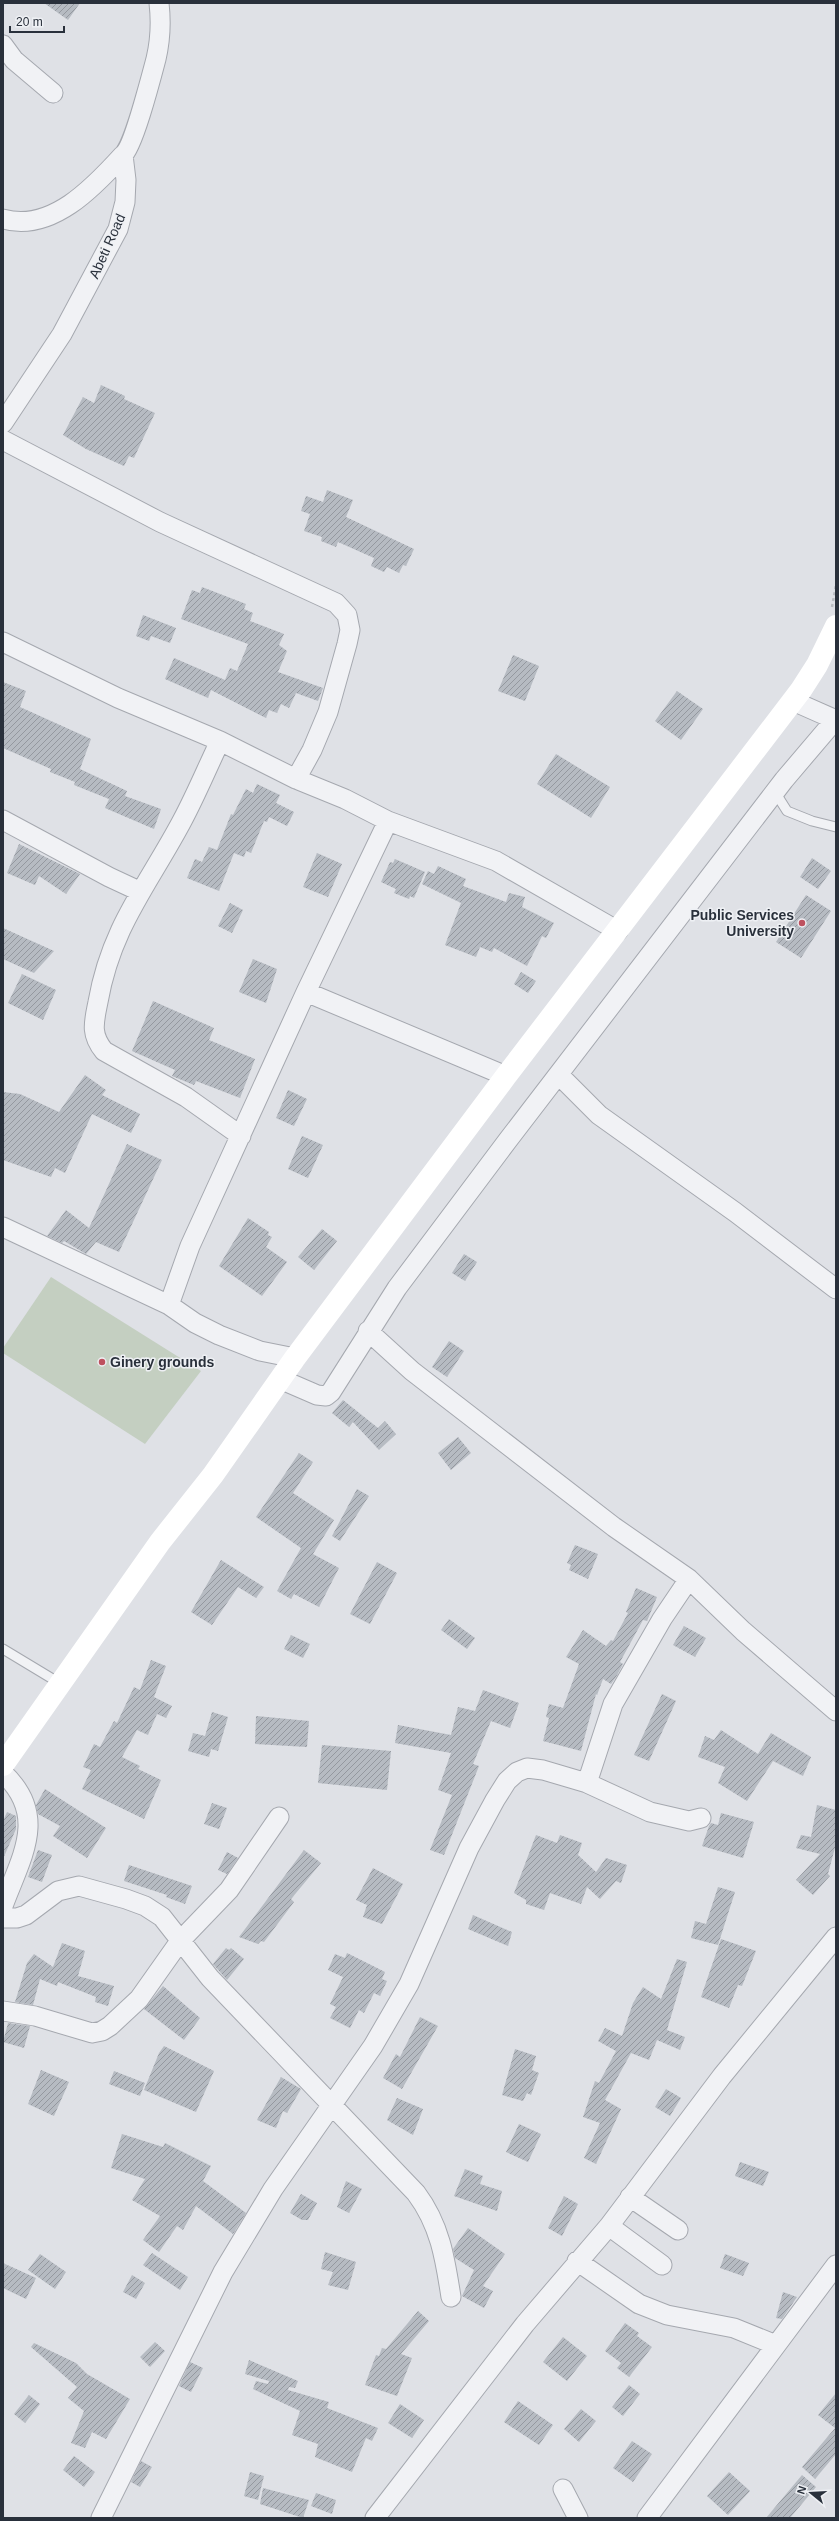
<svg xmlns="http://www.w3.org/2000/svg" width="839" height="2521" viewBox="0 0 839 2521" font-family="Helvetica,sans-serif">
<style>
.pitch{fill:#c4cfc1}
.building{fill:url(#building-hatch)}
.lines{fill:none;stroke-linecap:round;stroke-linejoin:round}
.service-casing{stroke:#a5a8af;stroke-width:11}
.minor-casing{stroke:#a5a8af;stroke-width:21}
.path{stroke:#b9bcc1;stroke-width:2.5;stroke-dasharray:3 3;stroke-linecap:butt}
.service{stroke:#f1f2f5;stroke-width:9}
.minor{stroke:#f1f2f5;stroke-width:19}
.secondary{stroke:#fff;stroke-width:22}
.poi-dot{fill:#be515f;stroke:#eef0f4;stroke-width:1.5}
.labels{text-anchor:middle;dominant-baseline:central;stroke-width:3;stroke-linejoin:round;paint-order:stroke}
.street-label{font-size:14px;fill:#29303b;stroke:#eef0f4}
.poi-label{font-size:14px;font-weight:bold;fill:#29303b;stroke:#eef0f4;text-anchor:end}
</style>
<defs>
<pattern id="building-hatch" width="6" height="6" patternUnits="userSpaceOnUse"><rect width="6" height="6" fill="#b6bbc2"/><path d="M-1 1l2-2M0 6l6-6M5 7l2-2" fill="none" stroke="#94989f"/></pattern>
</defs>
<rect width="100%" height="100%" fill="#dfe1e6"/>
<path class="pitch" d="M 51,1277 L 201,1371 L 145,1444 L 3,1353 L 3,1348 Z"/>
<path class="building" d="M 44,3 L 80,3 L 68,20 Z
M 101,385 L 125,396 L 124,399 L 155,413 L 134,458 L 129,456 L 124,466 L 86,449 L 63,435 L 83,397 L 94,403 Z
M 327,490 L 353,500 L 346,517 L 414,549 L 406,566 L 403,565 L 399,573 L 387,567 L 384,572 L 371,566 L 374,558 L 338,542 L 336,547 L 321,541 L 322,537 L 304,531 L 310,514 L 301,511 L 306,496 L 323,502 Z
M 202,587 L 246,604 L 244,609 L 253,613 L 250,621 L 284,634 L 279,645 L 287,651 L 278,672 L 323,688 L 318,701 L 296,693 L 289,708 L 281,704 L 277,713 L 269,710 L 266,718 L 211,690 L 208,698 L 165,679 L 174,658 L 225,680 L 230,668 L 237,671 L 248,644 L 181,619 L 192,590 L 200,593 Z
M 143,615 L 176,628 L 170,643 L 151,636 L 149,641 L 136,636 Z
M 513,655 L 539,666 L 525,701 L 498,691 Z
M 3,682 L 26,691 L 20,707 L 91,739 L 80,769 L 127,791 L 125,796 L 161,809 L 154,829 L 105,808 L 109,799 L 74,785 L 75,782 L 50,772 L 51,769 L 3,748 Z
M 677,691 L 703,709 L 681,740 L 655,721 Z
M 556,754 L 610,787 L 591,818 L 537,784 Z
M 257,784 L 280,795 L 276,803 L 294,812 L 287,826 L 269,817 L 267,822 L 264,821 L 251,853 L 246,851 L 244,857 L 234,853 L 219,891 L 187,878 L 195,859 L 202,862 L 209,847 L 217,850 L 231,814 L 233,815 L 246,789 L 253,793 Z
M 19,844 L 80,874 L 66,894 L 39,876 L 35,885 L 7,873 Z
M 317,853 L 342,864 L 328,897 L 303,887 Z
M 812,858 L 831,871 L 818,889 L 800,877 Z
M 395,859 L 425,872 L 414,898 L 410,896 L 409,899 L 394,893 L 396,889 L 381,882 L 390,862 L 393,863 Z
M 438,866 L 466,879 L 463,886 L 506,902 L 509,893 L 525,897 L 522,907 L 554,923 L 546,938 L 542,936 L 527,966 L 494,948 L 492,952 L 480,947 L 476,957 L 445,945 L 461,903 L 422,884 L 428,871 L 434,874 Z
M 806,895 L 831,911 L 801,958 L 776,942 Z
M 230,903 L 243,910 L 232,933 L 218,926 Z
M 3,928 L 54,951 L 34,973 L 3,959 Z
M 253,959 L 277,969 L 266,1003 L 239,992 Z
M 521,972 L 536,981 L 528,993 L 514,984 Z
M 22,974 L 56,990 L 43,1020 L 8,1003 Z
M 153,1001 L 214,1028 L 209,1040 L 255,1059 L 240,1098 L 196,1081 L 194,1085 L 172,1076 L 175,1070 L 132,1051 Z
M 85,1075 L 106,1090 L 102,1095 L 140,1114 L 131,1133 L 92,1114 L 65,1173 L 55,1168 L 51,1177 L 3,1160 L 3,1092 L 20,1094 L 59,1112 Z
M 288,1090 L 307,1099 L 294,1126 L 276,1118 Z
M 302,1136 L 323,1145 L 308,1178 L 288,1169 Z
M 127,1144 L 162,1160 L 119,1252 L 96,1242 L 86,1254 L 64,1241 L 62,1243 L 47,1236 L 66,1210 L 89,1228 Z
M 248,1218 L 269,1232 L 268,1235 L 272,1237 L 266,1247 L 287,1262 L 262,1296 L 219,1266 Z
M 322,1229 L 337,1241 L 314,1270 L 298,1257 Z
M 464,1254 L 477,1262 L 465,1281 L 452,1273 Z
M 449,1341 L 464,1351 L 447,1377 L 432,1367 Z
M 343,1400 L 378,1428 L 385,1421 L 396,1434 L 379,1450 L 353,1422 L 349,1427 L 332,1413 Z
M 458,1437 L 471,1453 L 451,1470 L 438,1453 Z
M 299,1453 L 313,1462 L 293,1493 L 334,1520 L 313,1554 L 339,1568 L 319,1607 L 294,1594 L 291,1599 L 277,1591 L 301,1548 L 256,1517 Z
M 357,1489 L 369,1496 L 340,1541 L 332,1536 Z
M 575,1545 L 598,1554 L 588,1579 L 569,1570 L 571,1565 L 567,1563 Z
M 221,1560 L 264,1587 L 256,1598 L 238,1587 L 212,1625 L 191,1612 Z
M 377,1562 L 397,1573 L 370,1624 L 350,1614 Z
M 636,1588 L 657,1597 L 647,1621 L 643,1620 L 620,1662 L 623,1664 L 616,1677 L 611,1684 L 603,1679 L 597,1695 L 596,1694 L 581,1751 L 543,1741 L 549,1718 L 546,1717 L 549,1704 L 563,1708 L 579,1664 L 566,1657 L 583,1630 L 606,1646 L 611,1640 L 613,1641 L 628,1613 L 626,1612 Z
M 449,1619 L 475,1638 L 467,1649 L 441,1630 Z
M 684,1626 L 706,1638 L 695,1657 L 673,1645 Z
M 291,1635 L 310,1644 L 303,1658 L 284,1649 Z
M 151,1660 L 166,1666 L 154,1697 L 172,1706 L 166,1718 L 157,1714 L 148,1735 L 137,1730 L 122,1757 L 140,1766 L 138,1769 L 161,1780 L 144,1819 L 82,1789 L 91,1770 L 83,1767 L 94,1744 L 100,1747 L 114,1721 L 117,1723 L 134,1687 L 140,1690 Z
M 483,1690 L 519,1703 L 510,1728 L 491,1721 L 473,1764 L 479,1766 L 444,1855 L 430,1850 L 452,1795 L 438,1790 L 451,1753 L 395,1743 L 398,1725 L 451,1735 L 458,1707 L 475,1711 Z
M 662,1694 L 676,1701 L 649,1761 L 634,1755 Z
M 212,1712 L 228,1717 L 218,1751 L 211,1749 L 209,1757 L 188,1751 L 193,1733 L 205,1736 Z
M 256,1716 L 309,1721 L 307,1747 L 255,1744 Z
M 721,1730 L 758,1754 L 771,1733 L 811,1757 L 803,1776 L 773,1761 L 747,1801 L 718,1783 L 725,1767 L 698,1757 L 705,1736 L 714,1740 Z
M 322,1745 L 391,1751 L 387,1790 L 318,1783 Z
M 45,1789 L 106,1828 L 87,1858 L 53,1836 L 60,1826 L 38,1814 L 36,1805 Z
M 212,1803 L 227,1808 L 219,1829 L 204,1824 Z
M 817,1805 L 836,1810 L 836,1844 L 828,1874 L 830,1876 L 813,1895 L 796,1880 L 820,1854 L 796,1848 L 801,1835 L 811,1837 Z
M 7,1812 L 16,1816 L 16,1829 L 3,1859 L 3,1821 Z
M 721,1813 L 754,1822 L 743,1858 L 702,1846 L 709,1826 L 711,1823 L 718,1825 Z
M 536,1835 L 557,1843 L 560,1835 L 582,1843 L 578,1855 L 596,1872 L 606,1858 L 627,1865 L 621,1883 L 616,1881 L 600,1899 L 587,1887 L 581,1904 L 550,1893 L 544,1910 L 526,1904 L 526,1900 L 514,1893 Z
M 38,1850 L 52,1855 L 42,1882 L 28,1877 Z
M 304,1850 L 321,1863 L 291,1899 L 294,1902 L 264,1942 L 261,1941 L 258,1944 L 239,1937 Z
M 227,1852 L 238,1858 L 227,1874 L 218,1870 Z
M 129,1865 L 192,1886 L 185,1904 L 166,1897 L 167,1895 L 124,1881 Z
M 373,1868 L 403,1884 L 382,1924 L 363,1917 L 367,1905 L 356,1900 Z
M 718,1887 L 735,1892 L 718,1945 L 691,1938 L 695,1921 L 706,1924 Z
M 473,1915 L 512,1932 L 508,1946 L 468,1929 Z
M 721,1939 L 756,1951 L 742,1986 L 738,1985 L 729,2008 L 701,1997 Z
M 62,1943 L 85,1951 L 78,1976 L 114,1986 L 108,2006 L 95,2002 L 96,1997 L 58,1982 L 57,1986 L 40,1979 L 33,2005 L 15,2002 L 27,1963 L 34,1954 L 53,1967 Z
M 226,1948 L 229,1950 L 231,1948 L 244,1959 L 227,1980 L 213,1964 Z
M 347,1953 L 385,1972 L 382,1979 L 387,1981 L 380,1996 L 374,1993 L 364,2013 L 359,2010 L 350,2028 L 330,2018 L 336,2007 L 330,2004 L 343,1977 L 328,1970 L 335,1954 L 345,1958 Z
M 677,1959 L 687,1962 L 667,2030 L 685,2037 L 680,2050 L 657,2040 L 649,2060 L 631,2053 L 605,2100 L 621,2109 L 596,2164 L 584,2158 L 600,2123 L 583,2117 L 595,2081 L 599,2083 L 616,2051 L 598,2041 L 605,2028 L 622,2036 L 633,2003 L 643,1987 L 661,1999 Z
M 163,1986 L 200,2018 L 184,2040 L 144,2009 Z
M 420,2017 L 438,2026 L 402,2089 L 383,2078 L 396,2054 L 400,2057 Z
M 8,2023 L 30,2026 L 24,2048 L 3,2042 Z
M 164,2046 L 214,2071 L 196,2112 L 144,2090 L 159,2053 Z
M 515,2049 L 536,2056 L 532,2070 L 539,2073 L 531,2095 L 527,2093 L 523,2101 L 502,2095 Z
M 41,2070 L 69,2082 L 54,2116 L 28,2104 Z
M 114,2071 L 145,2083 L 140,2096 L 109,2084 Z
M 281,2077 L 301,2089 L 287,2113 L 283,2111 L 276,2128 L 257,2120 Z
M 666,2089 L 681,2098 L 670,2116 L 655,2107 Z
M 397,2098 L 423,2109 L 413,2135 L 387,2120 Z
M 519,2124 L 541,2134 L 528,2162 L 506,2152 Z
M 122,2134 L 163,2147 L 165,2143 L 211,2166 L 203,2181 L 246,2213 L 233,2234 L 196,2206 L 183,2230 L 177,2226 L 159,2252 L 143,2240 L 160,2216 L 132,2200 L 145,2179 L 111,2168 Z
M 740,2162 L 769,2172 L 763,2186 L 735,2176 Z
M 465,2169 L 483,2176 L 480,2184 L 502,2191 L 497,2211 L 454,2196 Z
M 346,2181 L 362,2189 L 349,2213 L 337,2207 Z
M 301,2194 L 317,2203 L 308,2220 L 302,2220 L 290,2213 Z
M 564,2196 L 578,2204 L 562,2236 L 548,2228 Z
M 468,2228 L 505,2254 L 483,2286 L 493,2291 L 484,2308 L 462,2296 L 474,2270 L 455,2258 L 453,2249 Z
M 325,2252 L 356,2262 L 348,2290 L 328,2285 L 333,2272 L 321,2269 Z
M 152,2253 L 188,2277 L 180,2290 L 143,2265 Z
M 40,2254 L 66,2272 L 55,2289 L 28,2270 Z
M 725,2254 L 749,2263 L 743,2276 L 720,2268 Z
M 3,2263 L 36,2278 L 26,2299 L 3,2288 Z
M 132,2275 L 145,2283 L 136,2299 L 123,2292 Z
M 783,2292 L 797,2297 L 782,2319 L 776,2318 Z
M 418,2311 L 429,2321 L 401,2354 L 412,2358 L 397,2396 L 365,2385 L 376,2355 L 379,2356 L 382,2348 L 386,2349 Z
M 625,2323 L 639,2333 L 637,2336 L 652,2347 L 629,2377 L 617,2368 L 621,2363 L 605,2351 Z
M 563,2337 L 587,2356 L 567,2381 L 543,2362 Z
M 155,2342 L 165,2351 L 150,2367 L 140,2357 Z
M 34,2343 L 76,2363 L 87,2374 L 130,2399 L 106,2439 L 92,2432 L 85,2448 L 71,2443 L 84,2411 L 68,2398 L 77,2387 L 31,2347 Z
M 249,2360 L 298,2381 L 295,2388 L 289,2387 L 288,2390 L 329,2402 L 327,2408 L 378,2428 L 372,2441 L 366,2438 L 352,2472 L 315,2457 L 318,2444 L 292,2435 L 300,2411 L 253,2389 L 256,2381 L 268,2384 L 269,2381 L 245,2374 Z
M 190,2362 L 203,2368 L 191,2392 L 179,2386 Z
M 629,2385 L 640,2394 L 623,2416 L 612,2407 Z
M 836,2393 L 836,2454 L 815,2479 L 802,2467 L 835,2428 L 818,2415 Z
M 29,2395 L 40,2404 L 25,2423 L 14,2414 Z
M 518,2401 L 553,2425 L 539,2445 L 504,2422 Z
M 400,2404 L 424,2420 L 412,2438 L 388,2423 Z
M 581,2409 L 596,2421 L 579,2442 L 564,2429 Z
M 632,2441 L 652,2454 L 633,2482 L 613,2468 Z
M 74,2456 L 95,2472 L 84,2487 L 63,2470 Z
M 141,2461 L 152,2467 L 140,2487 L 131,2482 Z
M 250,2472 L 264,2476 L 258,2500 L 244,2496 Z
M 729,2472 L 750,2491 L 728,2515 L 707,2496 Z
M 802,2475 L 816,2487 L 790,2518 L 766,2518 Z
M 263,2488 L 309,2500 L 303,2518 L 260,2504 Z
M 316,2493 L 336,2500 L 332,2514 L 311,2506 Z"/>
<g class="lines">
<g class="service-casing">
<path id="service" d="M 775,792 L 787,811 L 812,821 L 836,827
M 3,1649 L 61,1684"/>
</g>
<g class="minor-casing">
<path id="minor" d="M 3,45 L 14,60 L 53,93
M 3,219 C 51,233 94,187 123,155
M 3,423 L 62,334 L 118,229 L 125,202 L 126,180 L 123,155 C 133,148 152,74 156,59 C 160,42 161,20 159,3
M 3,440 L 160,522 L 336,603 L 347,615 L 350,630 L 347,644 L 328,712 L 312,750 L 296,779
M 3,642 L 118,698 L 220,741 L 296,779 L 345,799 L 388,821 L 496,861 L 618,931
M 793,701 L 836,720
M 220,741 C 207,768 196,795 182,821 C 148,885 111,927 98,1002 C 94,1022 90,1034 104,1051 L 186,1097 L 241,1136
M 3,820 L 109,877 L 139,891
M 306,992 L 506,1076
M 559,1075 L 599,1115 L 735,1212 L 836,1289
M 3,1227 L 169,1305 L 195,1323 L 219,1335 L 260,1351 L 295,1358
M 169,1305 L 190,1246 L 306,992 L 388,821
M 368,1331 L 412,1371 L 614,1527 L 689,1579 L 743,1631 L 836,1711
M 280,1379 L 317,1395 L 326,1396 L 331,1392 L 397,1288 L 508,1140 L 784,780 L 835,720
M 3,1773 C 49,1816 21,1857 3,1906
M 587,1783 L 613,1704 L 662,1619 L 689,1579
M 3,1918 L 17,1918 L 26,1915 L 58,1891 L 79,1886 L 126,1899 L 145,1906 L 162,1917 L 210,1978 L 416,2193 C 440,2225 445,2258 451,2297
M 3,2011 L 35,2016 L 92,2033 L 102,2031 L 110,2026 L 139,1999 L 180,1941 L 229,1890 L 279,1817
M 630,2197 L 678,2230
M 609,2226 L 662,2265
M 577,2261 L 639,2304 L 667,2315 L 734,2328 L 776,2345
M 563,2489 L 578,2518
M 101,2518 L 223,2272 L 273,2189 L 373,2046 L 409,1984 L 469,1848 L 495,1800 L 507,1781 L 517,1772 L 527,1768 L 543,1770 L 587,1783 L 650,1812 L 689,1821 L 701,1818
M 375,2518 L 525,2324 L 609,2226 L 722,2076 L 836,1937
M 647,2518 L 836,2265"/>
</g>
<path class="path" d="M 832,607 L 836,585"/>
<use href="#service" class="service"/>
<use href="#minor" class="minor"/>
<path class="secondary" d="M 3,1765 L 160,1542 L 213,1475 L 295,1358 L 506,1076 L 801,690 L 817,665 L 836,626"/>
</g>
<g class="poi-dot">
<circle cx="802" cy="923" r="4"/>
<circle cx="102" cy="1362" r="4"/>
</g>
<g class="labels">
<g class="street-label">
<text transform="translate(107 246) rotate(-66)">Abeti Road</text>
</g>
<g class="poi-label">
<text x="794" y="915">Public Services<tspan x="794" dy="16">University</tspan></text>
<text x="110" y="1362" text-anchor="start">Ginery grounds</text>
</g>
</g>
<rect width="839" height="2521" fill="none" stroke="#29303b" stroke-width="8"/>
<g transform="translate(811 2493) rotate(288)" stroke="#eef0f4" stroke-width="3" paint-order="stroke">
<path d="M0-3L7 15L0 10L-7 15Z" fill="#29303b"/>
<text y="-6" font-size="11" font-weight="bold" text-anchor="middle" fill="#29303b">N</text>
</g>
<path d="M10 26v6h54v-6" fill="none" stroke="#29303b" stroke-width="2"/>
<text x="16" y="26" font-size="12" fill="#29303b" stroke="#eef0f4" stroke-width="3" paint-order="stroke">20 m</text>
</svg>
